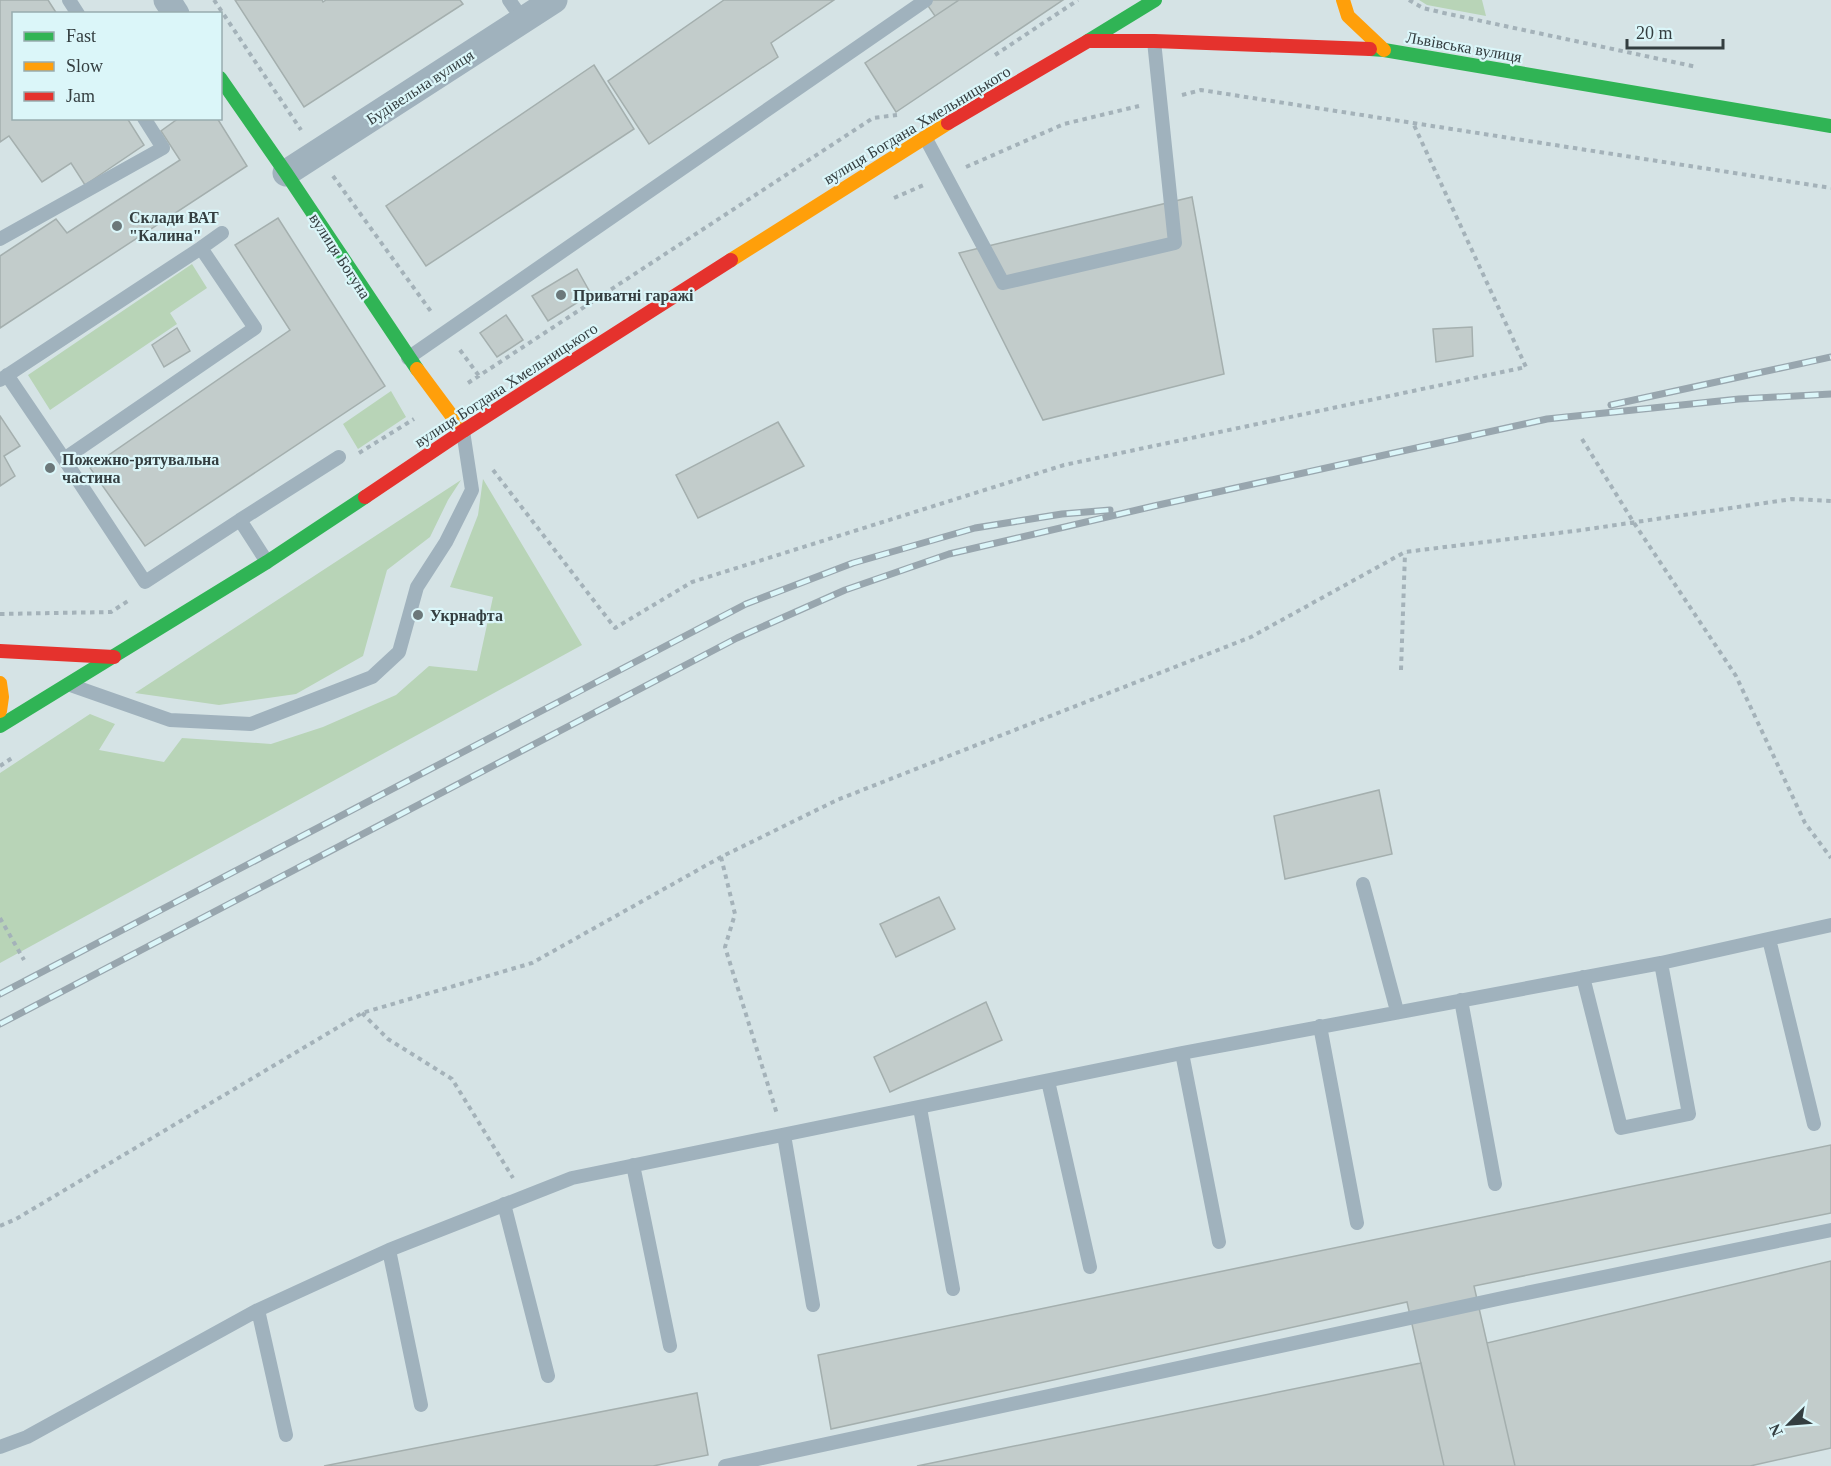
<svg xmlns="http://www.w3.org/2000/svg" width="1831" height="1466" viewBox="0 0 1831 1466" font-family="'Times New Roman',serif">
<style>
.green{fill:#b8d4b7}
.building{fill:#c2cccb;stroke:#a4afae;stroke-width:1.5}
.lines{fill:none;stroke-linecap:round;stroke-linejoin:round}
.path{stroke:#a4b2b9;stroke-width:4;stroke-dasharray:4.5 4.5;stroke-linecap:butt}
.lane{stroke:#a0b2bd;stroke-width:14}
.street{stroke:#a0b2bd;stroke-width:27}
.fast{stroke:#30b455;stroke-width:14}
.slow{stroke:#ff9f0a;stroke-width:14}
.jam{stroke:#e5322d;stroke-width:14}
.rail-casing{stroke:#98a6ae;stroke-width:7}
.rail{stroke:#dbf6f9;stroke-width:4.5;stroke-dasharray:14;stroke-linecap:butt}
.poi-dot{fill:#6c787a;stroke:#dbf6f9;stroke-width:2}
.labels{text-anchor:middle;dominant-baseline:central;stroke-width:4.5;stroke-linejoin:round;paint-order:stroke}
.street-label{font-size:16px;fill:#343e40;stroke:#dbf6f9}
.poi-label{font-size:16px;font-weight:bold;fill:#343e40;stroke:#dbf6f9;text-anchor:start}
</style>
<rect width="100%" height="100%" fill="#d5e3e5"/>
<path class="green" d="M 1419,0 L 1482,0 L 1486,16 L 1427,5 Z
M 192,264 L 207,288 L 170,313 L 177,324 L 50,410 L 28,375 Z
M 391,391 L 406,417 L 358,449 L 343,424 Z
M 483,479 L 582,645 L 0,963 L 0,773 L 90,714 L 115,724 L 99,750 L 164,762 L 182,738 L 271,744 L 323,727 L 396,695 L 429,666 L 477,671 L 493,597 L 450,587 L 478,515 Z
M 461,480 L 448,500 L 430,537 L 387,570 L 363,656 L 296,694 L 219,705 L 135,693 Z"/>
<path class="building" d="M 0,0 L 48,0 L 57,14 L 14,14 L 14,118 L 127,118 L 144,145 L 85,185 L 71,163 L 42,182 L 9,136 L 0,142 Z
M 235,0 L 322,0 L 323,2 L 326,0 L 460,0 L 463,4 L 304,107 Z
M 724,0 L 834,0 L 771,43 L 778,57 L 649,144 L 608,81 Z
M 924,0 L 959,0 L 935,16 Z
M 959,0 L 1063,0 L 896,112 L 865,63 Z
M 594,65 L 634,129 L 426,266 L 386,206 Z
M 179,118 L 217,118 L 247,166 L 0,328 L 0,256 L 56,219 L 67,233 L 180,160 L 161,131 Z
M 1192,197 L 1224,374 L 1043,420 L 959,253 Z
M 278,218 L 385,386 L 145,546 L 90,468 L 290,330 L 235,245 Z
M 577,269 L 591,294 L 548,321 L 532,296 Z
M 506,315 L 523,340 L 497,357 L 480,333 Z
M 1472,327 L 1473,356 L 1436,362 L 1433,329 Z
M 177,328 L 190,351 L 164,367 L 152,345 Z
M 0,416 L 20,446 L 4,456 L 15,476 L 0,486 Z
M 778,422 L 804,466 L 698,518 L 676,475 Z
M 1379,790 L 1392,854 L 1285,879 L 1274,816 Z
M 939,897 L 955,929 L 896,957 L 880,924 Z
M 986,1002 L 1002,1040 L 890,1092 L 874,1057 Z
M 1831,1145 L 1831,1213 L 1474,1286 L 1515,1466 L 1444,1466 L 1407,1302 L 831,1429 L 818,1355 Z
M 1831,1261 L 1831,1448 L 1750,1466 L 1515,1466 L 1487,1343 Z
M 1421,1363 L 1444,1466 L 917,1466 Z
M 697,1393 L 708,1455 L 653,1466 L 324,1466 Z"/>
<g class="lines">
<path class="path" d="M 214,0 L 301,130
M 1409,0 L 1423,8 L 1444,13 L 1697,67
M 995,55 L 1078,0
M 1182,95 L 1201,90 L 1831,188
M 966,167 L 1064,124 L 1139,106
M 333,176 L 432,313
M 894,198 L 926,184
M 460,350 L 479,376
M 468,383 L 873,118 L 897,115
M 1582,439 L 1634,523 L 1736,676 L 1805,823 L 1831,858
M 359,453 L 414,419
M 493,470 L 615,628 L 692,582 L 1064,465 L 1526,367 L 1413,123
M 0,614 L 111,612 L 131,599
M 1401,670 L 1405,553
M 0,766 L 12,758
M 721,857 L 735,914 L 725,947 L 777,1114
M 0,918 L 24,960
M 362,1013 L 388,1039 L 452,1079 L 513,1178
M 0,1226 L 16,1219 L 362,1013 L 532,963 L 721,857 L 837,800 L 1251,637 L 1405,552 L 1582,530 L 1792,499 L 1831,501"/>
<path class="lane" d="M 69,0 L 78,14
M 509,0 L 523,20
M 925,137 L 1003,283 L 1175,243 L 1154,41
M 0,239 L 163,148 L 144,118
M 201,248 L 222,233
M 408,358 L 926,0
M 7,375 L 64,459
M 0,380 L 201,248 L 255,328 L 64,459 L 145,582 L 240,520 L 267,562
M 240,520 L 339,457
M 73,686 L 170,720 L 251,724 L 372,677 L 399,652 L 417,587 L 446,542 L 472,490 L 463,431
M 1363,884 L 1397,1011
M 1769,939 L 1814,1124
M 1583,977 L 1621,1128 L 1689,1114 L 1661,963
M 1461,1000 L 1495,1184
M 1320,1026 L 1357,1223
M 1182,1053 L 1219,1242
M 1048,1081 L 1090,1267
M 920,1108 L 953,1289
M 784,1135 L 813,1305
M 633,1165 L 670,1346
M 504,1204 L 548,1376
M 389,1250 L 421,1405
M 258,1310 L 286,1435
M 0,1447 L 27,1437 L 258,1310 L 389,1250 L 572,1178 L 1182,1053 L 1661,963 L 1831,925
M 725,1466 L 1507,1297 L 1831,1230"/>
<path class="street" d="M 167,0 L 176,14
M 286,173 L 554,0"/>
<path class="fast" d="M 1088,41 L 1155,0
M 1370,49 L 1384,50 L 1831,126
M 220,78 L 286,173 L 417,369
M 0,726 L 267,562 L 365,497"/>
<path class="slow" d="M 1343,0 L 1348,16 L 1384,50
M 731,260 L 948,123
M 417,369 L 463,431
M 0,683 L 2,697 L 0,711"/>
<path class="jam" d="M 1088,41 L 1154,41 L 1370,49
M 948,123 L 1088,41
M 365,497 L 463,431 L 731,260
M 0,651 L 114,657"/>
<g class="rail-casing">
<path id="rail" d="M 1611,405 L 1831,357
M 0,994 L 746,604 L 853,563 L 975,528 L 1062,514 L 1110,510
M 0,1024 L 737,638 L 845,590 L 949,554 L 1154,506 L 1547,419 L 1739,399 L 1831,394"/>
</g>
<use href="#rail" class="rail"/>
</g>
<g class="poi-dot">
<circle cx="117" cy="226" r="6"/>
<circle cx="561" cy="295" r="6"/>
<circle cx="50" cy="468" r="6"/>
<circle cx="418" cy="615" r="6"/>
</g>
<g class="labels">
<g class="street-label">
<text transform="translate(1464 47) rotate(10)">Львівська вулиця</text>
<text transform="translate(420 87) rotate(-33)">Будівельна вулиця</text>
<text transform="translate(917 125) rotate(-31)">вулиця Богдана Хмельницького</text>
<text transform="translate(340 256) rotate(57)">вулиця Богуна</text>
<text transform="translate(506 385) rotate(-33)">вулиця Богдана Хмельницького</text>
</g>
<g class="poi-label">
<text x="129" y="217">Склади ВАТ<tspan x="129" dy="18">"Калина"</tspan></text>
<text x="573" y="295">Приватні гаражі</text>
<text x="62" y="459">Пожежно-рятувальна<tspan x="62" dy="18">частина</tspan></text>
<text x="430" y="615">Укрнафта</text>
</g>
</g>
<rect x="12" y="12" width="210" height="108" fill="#dbf6f9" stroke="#98acaf" stroke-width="1.5"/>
<rect x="24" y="32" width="30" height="9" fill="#30b455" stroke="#98acaf" stroke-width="1.5"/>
<text x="66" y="42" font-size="18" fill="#343e40">Fast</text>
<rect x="24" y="62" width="30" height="9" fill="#ff9f0a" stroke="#98acaf" stroke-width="1.5"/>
<text x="66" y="72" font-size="18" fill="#343e40">Slow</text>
<rect x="24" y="92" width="30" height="9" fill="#e5322d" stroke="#98acaf" stroke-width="1.5"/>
<text x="66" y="102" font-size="18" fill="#343e40">Jam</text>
<g transform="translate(1789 1424) rotate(245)" stroke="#dbf6f9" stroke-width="4.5" paint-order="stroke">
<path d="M0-4.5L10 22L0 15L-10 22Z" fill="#343e40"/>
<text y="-9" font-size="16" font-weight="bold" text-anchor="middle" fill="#343e40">N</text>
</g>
<path d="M1627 39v9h96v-9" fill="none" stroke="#343e40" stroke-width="3"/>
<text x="1636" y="39" font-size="18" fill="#343e40" stroke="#dbf6f9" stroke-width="4.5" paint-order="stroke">20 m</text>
</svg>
